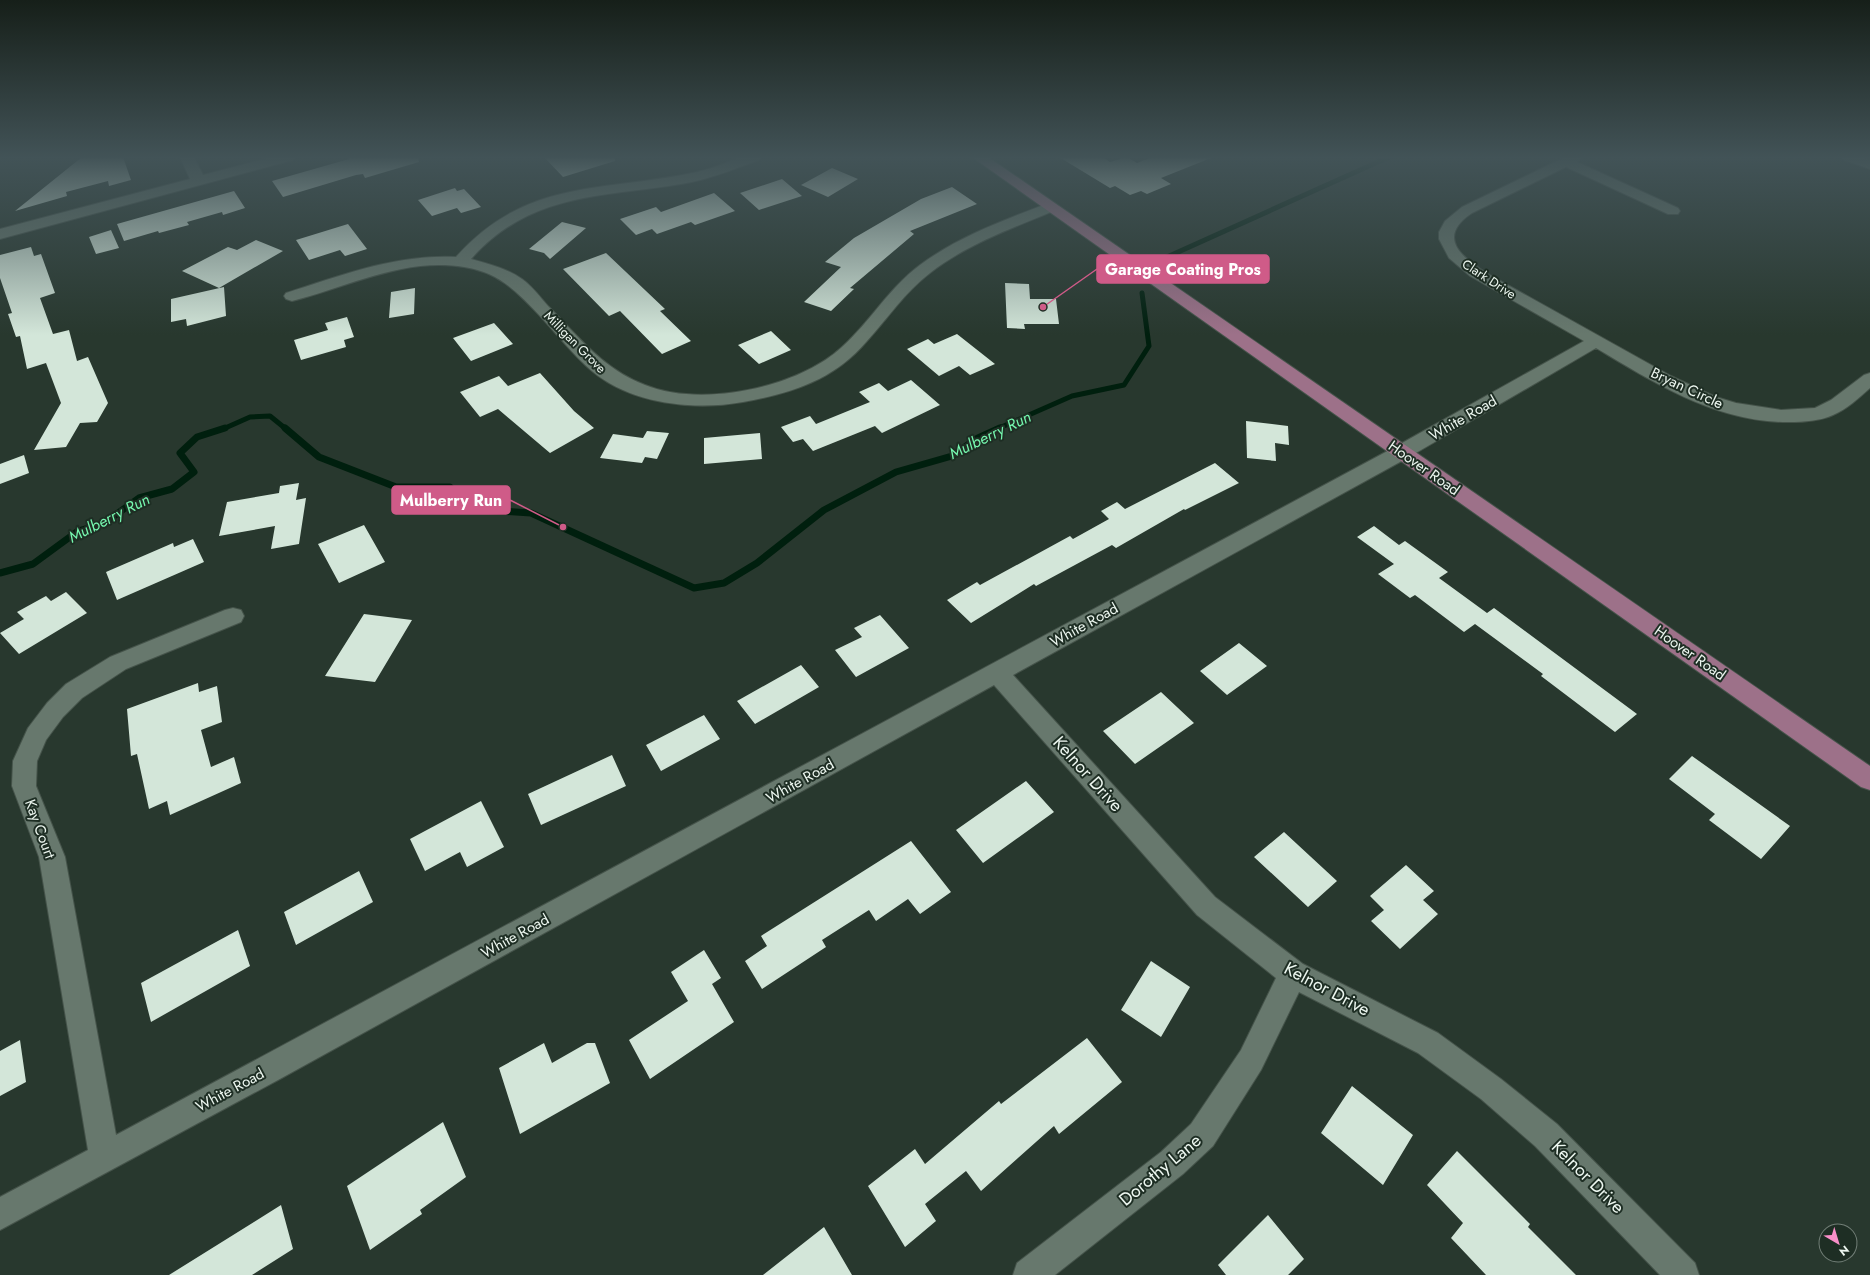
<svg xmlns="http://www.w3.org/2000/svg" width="1870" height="1275" viewBox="0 0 1870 1275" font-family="Jost,sans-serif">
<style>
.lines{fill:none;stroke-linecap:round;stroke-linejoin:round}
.stream-far1{stroke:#001f0e;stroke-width:5}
.stream{stroke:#001f0e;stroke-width:7}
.building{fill:#d3e6d9}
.minor-casing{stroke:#45534a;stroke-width:2}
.major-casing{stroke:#45534a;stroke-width:2}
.minor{fill:#67786d;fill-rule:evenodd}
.major{fill:#9d7189;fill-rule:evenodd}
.labels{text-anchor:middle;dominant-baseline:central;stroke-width:4;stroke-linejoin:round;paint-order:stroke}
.far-street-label{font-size:13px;fill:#edf7f0;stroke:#1e2e24}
.street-label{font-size:15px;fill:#edf7f0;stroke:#1e2e24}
.water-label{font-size:16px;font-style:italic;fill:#76f7af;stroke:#1e2e24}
.near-street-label{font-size:18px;fill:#edf7f0;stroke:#1e2e24}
.leader{fill:none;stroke:#cf5b88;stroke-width:1.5}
.callout-dot{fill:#cf5b88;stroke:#1e2e24;stroke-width:1.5}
.callout{fill:#cf5b88;stroke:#cf5b88;stroke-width:1.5}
.callout-label{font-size:16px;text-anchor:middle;font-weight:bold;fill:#fff}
</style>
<rect width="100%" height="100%" fill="#28382e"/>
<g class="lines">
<path class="stream-far1" d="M 1167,257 L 1389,157
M 223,429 L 250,417 L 270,416 L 286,429
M 997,429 L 1072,396 L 1124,385 L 1149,346 L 1142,293"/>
<path class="stream" d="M 285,428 L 319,457 L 396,487 L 450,487 L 465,509 L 531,513 L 694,588 L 724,583 L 757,563 L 824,510 L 896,472 L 952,456 L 978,438 L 1000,428
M 0,573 L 33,564 L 78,531 L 103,524 L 139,498 L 172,489 L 194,472 L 180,453 L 197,437 L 225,428"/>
</g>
<path class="building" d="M 82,157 L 123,157 L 131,180 L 109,186 L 108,181 L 66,192 L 67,196 L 15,211 Z
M 348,157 L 418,157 L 419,162 L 365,178 L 363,174 L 356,175 L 283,197 L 272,181 L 349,159 Z
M 544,157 L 615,157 L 615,161 L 563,177 Z
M 1059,157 L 1103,157 L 1110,162 L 1127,157 L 1137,163 L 1152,157 L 1211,158 L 1161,178 L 1171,184 L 1147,194 L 1141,191 L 1130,195 L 1115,186 L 1110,188 Z
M 832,168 L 858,179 L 828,197 L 801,185 Z
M 782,179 L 802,196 L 759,210 L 740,193 Z
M 952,187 L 977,204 L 910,231 L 914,234 L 850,288 L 854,289 L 831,311 L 804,302 L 841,267 L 825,262 L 854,238 L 921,199 Z
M 455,188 L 457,191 L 464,189 L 481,207 L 461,213 L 457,208 L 432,216 L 418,200 Z
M 234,191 L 245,208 L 223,215 L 222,212 L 187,222 L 189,225 L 159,233 L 158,231 L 124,241 L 117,224 Z
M 714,193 L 735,211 L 695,225 L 691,222 L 657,234 L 652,229 L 636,235 L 620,219 L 656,207 L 661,212 Z
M 562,222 L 586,228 L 550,259 L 544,253 L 529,249 Z
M 348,224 L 367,249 L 345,256 L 340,250 L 309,260 L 296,240 Z
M 111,230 L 119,248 L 96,254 L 89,237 Z
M 256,240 L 283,251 L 219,288 L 182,271 L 228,247 L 237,250 Z
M 31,247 L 34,256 L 41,254 L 55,293 L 40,298 L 53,334 L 69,330 L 77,361 L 88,357 L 108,403 L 97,422 L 80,423 L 66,447 L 34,450 L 61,403 L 46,363 L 27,369 L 20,336 L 16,337 L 8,314 L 12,313 L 0,278 L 0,255 Z
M 606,253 L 665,309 L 660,311 L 691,341 L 662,354 L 620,311 L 609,316 L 563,269 Z
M 1005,283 L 1029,284 L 1030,299 L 1056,299 L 1059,324 L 1024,324 L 1025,329 L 1007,328 Z
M 224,287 L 226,316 L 187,326 L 186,319 L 171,322 L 171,299 Z
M 415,288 L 414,314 L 389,318 L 391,292 Z
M 347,317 L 354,337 L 344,340 L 346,347 L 301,360 L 294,340 L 328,330 L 325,323 Z
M 494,323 L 513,344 L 471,361 L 453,338 Z
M 771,331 L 791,350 L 759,364 L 738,345 Z
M 957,334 L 995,364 L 970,375 L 959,366 L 939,376 L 907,349 L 928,339 L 934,344 Z
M 540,373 L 574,411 L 594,428 L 550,453 L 498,409 L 480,417 L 460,392 L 499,376 L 508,386 Z
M 911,380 L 940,405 L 882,433 L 875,426 L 813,451 L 803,439 L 793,442 L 781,427 L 810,416 L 816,424 L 870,402 L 859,392 L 879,383 L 888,391 Z
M 1246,421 L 1288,426 L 1289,445 L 1275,443 L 1276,461 L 1247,458 Z
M 647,431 L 669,433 L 657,459 L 645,457 L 642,463 L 600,458 L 613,434 L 643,438 Z
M 760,433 L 762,459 L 704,464 L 704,438 Z
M 24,455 L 29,473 L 0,484 L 0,464 Z
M 1215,463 L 1239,483 L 1185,510 L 1184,509 L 1116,548 L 1112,545 L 1036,586 L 1034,584 L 971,623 L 947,600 L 977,582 L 980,585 L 1070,536 L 1073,539 L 1109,519 L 1101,511 L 1117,502 L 1125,509 Z
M 299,483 L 296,500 L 306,498 L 299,544 L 271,549 L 275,526 L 219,536 L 227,502 L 279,493 L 280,486 Z
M 364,525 L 385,562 L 339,583 L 318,544 Z
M 1374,526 L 1399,545 L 1405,541 L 1448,572 L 1439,578 L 1487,613 L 1494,608 L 1637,714 L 1615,732 L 1541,676 L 1543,674 L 1475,624 L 1464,632 L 1415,595 L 1410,598 L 1378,574 L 1394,564 L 1357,537 Z
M 193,539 L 204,562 L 117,600 L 106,572 L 173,543 L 174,547 Z
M 66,592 L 87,613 L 19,654 L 0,633 L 24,619 L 17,612 L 46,596 L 51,601 Z
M 364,614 L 412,620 L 375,682 L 325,676 Z
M 880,615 L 909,648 L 856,677 L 835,650 L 862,637 L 854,628 Z
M 1239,643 L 1267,666 L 1227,695 L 1200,671 Z
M 801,665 L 819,687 L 755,724 L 737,701 Z
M 198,683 L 199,692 L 217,686 L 222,722 L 201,730 L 211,767 L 234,757 L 241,783 L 170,815 L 167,801 L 149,809 L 137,754 L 131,756 L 127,709 Z
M 1161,692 L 1194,723 L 1135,764 L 1103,731 Z
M 704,715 L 720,739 L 661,771 L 646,745 Z
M 612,755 L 626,786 L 541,825 L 528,794 Z
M 1692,756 L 1790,826 L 1761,859 L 1709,820 L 1715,814 L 1669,779 Z
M 1026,781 L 1054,812 L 983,863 L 956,830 Z
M 481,801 L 504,847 L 467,867 L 460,852 L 425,871 L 410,839 Z
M 1284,832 L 1337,881 L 1308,907 L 1254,857 Z
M 911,841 L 951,892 L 920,914 L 908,899 L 876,921 L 869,910 L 822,940 L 826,947 L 762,989 L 745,961 L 767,946 L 761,936 Z
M 1406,865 L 1434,891 L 1423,900 L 1438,914 L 1400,949 L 1371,921 L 1384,910 L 1370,896 Z
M 359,871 L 373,902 L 296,945 L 284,912 Z
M 238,930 L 250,966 L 151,1022 L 141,983 Z
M 704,950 L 721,978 L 712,984 L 734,1022 L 650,1079 L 629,1040 L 688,1001 L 671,972 Z
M 1151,961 L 1190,987 L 1161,1037 L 1121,1010 Z
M 1087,1038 L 1122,1082 L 1059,1134 L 1054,1126 L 981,1191 L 966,1171 L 925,1204 L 936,1221 L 905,1247 L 868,1186 L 915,1149 L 925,1164 L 999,1101 L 1001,1104 Z
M 20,1040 L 26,1082 L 0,1096 L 0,1051 Z
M 544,1043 L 552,1063 L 587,1043 L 595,1043 L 610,1083 L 520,1134 L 499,1068 Z
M 1352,1086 L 1413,1135 L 1383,1185 L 1321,1133 Z
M 443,1122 L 466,1177 L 420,1210 L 422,1214 L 370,1250 L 347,1186 Z
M 1457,1151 L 1530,1224 L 1528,1227 L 1576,1275 L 1486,1275 L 1451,1238 L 1463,1223 L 1427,1185 Z
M 281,1205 L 293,1249 L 252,1275 L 169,1275 Z
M 1268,1215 L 1304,1259 L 1288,1275 L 1226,1275 L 1218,1265 Z
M 824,1227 L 852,1275 L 763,1275 Z"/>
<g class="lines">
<g class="minor-casing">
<path id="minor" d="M 180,157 L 194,157 L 203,175 L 273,157 L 295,157 L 293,160 L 0,239 L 0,229 L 190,179 Z
M 741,157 L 761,157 L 759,160 C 737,168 715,177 692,182 C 609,198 533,189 471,259 C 489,264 506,268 522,279 C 532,286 540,297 548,306 C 579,337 603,369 645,385 C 701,408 798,388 842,347 C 870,322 889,288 920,265 C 958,237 1002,221 1046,204 L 1056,204 L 1058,207 L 1056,210 C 1013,228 967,244 930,273 C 905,292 888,318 867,341 C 834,380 792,393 743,402 C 694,411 631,404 592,371 C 573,355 557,334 540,316 C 517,292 499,272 464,267 C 404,257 348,287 292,301 L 286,299 L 284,296 L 286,293 C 342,275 397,254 456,257 C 525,179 601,192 692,173 C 709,170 725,163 741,157 Z
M 1565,157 L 1583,157 L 1577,162 L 1678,208 L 1680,211 L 1678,214 L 1668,214 L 1566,167 L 1472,213 C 1436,237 1461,257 1488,274 L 1671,376 L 1716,397 L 1736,403 L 1781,410 L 1815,408 L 1831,400 L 1864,375 L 1870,373 L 1870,388 C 1859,398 1847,409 1833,415 C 1820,421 1804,422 1789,422 C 1717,423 1655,383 1596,348 L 1409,457 L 1013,675 L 1215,897 L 1303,964 L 1438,1033 L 1501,1079 L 1557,1124 L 1695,1263 L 1699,1275 L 1660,1275 L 1535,1146 L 1481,1099 L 1418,1053 L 1299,992 L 1261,1070 L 1213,1146 L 1183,1174 L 1055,1275 L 1013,1275 L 1017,1263 L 1161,1152 L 1191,1124 L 1241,1050 L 1276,978 L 1197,915 L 994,685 L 278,1080 L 0,1230 L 0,1197 L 88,1150 L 39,857 L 12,786 L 13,761 L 28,728 L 47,703 L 66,684 L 110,657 L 225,610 L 233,608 L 241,610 L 244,616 L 241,622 L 126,669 L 82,698 L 63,717 L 46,740 L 37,761 L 36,786 L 65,857 L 116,1135 L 1395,447 L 1584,341 L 1470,276 L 1449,258 L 1439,239 L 1439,232 L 1445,221 L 1462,207 Z
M 1842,157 L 1861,157 L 1870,160 L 1870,169 L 1844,160 Z"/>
</g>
<g class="major-casing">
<path id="major" d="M 972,157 L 988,157 L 1870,766 L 1870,790 L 1861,787 Z"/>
</g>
<use href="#minor" class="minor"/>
<use href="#major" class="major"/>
</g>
<linearGradient id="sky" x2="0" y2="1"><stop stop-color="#161f19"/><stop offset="0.47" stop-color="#425357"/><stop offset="1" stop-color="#425357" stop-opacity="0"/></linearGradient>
<rect width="1870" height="335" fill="url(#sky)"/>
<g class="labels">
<g class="far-street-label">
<text transform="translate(1489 279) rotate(33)">Clark Drive</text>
<text transform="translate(575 342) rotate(45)">Milligan Grove</text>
</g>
<g class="street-label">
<text transform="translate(1687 388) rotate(25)">Bryan Circle</text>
<text transform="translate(1463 418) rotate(-30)">White Road</text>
<text transform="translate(1424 468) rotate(35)">Hoover Road</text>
<text transform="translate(1084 625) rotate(-29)">White Road</text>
<text transform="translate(1690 653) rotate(35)">Hoover Road</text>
<text transform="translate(800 781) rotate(-29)">White Road</text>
<text transform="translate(40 829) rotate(70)">Kay Court</text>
<text transform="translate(515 936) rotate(-29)">White Road</text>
<text transform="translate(230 1090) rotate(-28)">White Road</text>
</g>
<g class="water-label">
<text transform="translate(990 435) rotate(-26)">Mulberry Run</text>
<text transform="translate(109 518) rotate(-27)">Mulberry Run</text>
</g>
<g class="near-street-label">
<text transform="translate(1088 774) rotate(48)">Kelnor Drive</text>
<text transform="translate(1327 989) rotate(28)">Kelnor Drive</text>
<text transform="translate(1160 1170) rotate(-40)">Dorothy Lane</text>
<text transform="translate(1588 1177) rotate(45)">Kelnor Drive</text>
</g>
</g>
<path class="leader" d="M1043 307L1097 269M563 527L510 500"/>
<g class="callout-dot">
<circle cx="1043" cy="307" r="4"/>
<circle cx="563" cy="527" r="4"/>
</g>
<g class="callout">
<rect x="1097" y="255" width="172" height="28" rx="4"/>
<rect x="392" y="486" width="118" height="28" rx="4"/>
</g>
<g class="callout-label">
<text x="1183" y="275">Garage Coating Pros</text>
<text x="451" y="506">Mulberry Run</text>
</g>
<g transform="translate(1838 1243) rotate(142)"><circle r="19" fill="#1e2e24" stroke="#717e76"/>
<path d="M0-3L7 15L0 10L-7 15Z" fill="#f98fc9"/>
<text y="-6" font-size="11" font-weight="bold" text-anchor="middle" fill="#edf7f0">N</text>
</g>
</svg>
